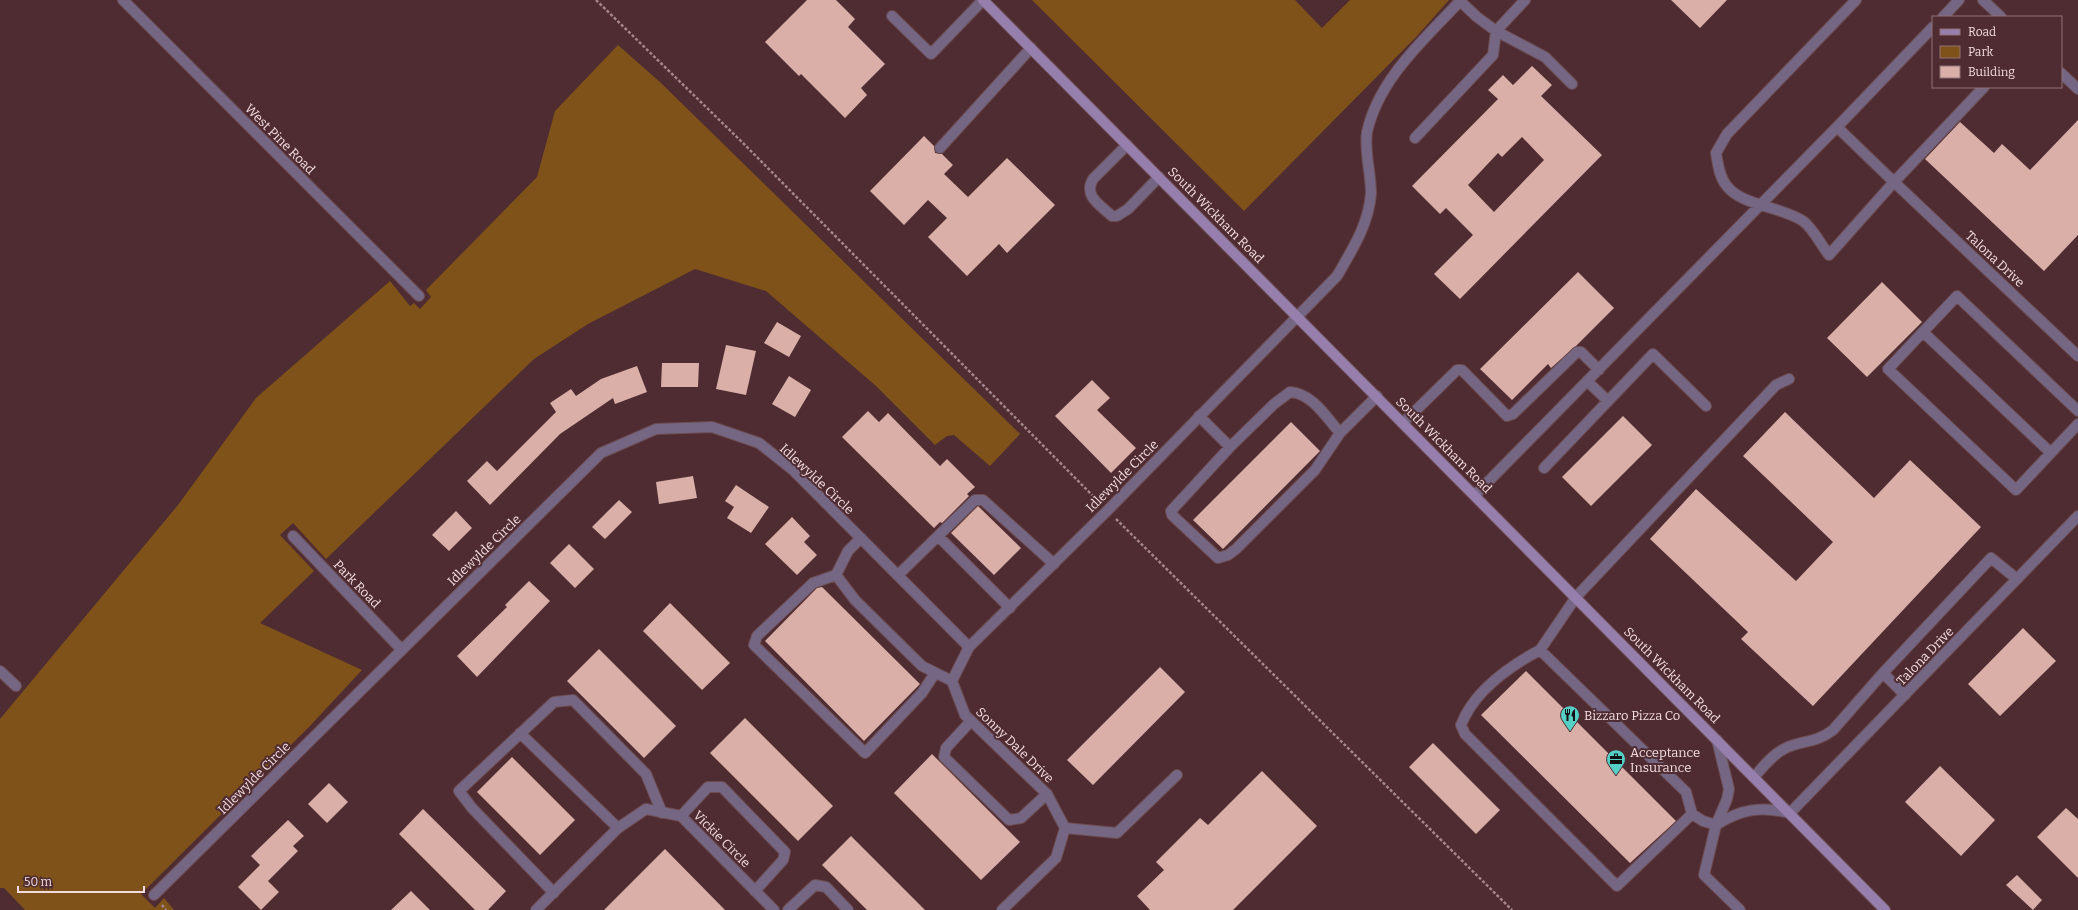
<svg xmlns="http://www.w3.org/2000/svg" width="2078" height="910" viewBox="0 0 2078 910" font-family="Bitter,serif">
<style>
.green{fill:#7e5218}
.building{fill:#d9afa8;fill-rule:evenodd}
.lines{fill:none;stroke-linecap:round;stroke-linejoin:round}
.service-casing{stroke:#6c4c51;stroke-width:12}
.minor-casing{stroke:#6c4c51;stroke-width:12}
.secondary-casing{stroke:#6c4c51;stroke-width:12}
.path{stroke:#a4878c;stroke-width:2.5;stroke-dasharray:3 2;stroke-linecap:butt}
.service{stroke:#756683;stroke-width:10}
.minor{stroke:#756683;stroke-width:10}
.secondary{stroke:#977fad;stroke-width:10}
.labels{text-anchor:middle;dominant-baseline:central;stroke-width:4;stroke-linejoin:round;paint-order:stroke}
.street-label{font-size:13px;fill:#f3dcdf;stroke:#4e2c32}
.poi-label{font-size:13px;fill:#f3dcdf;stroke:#4e2c32;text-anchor:start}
</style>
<rect width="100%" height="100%" fill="#4e2c32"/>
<path class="green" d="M 1032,0 L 1295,0 L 1322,28 L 1350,0 L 1449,0 L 1417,36 L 1244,211 Z
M 618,45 L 661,83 L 1020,434 L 990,466 L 954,435 L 947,436 L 935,445 L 876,386 L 766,291 L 695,269 L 588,324 L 534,359 L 326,559 L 293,523 L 280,535 L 314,571 L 260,623 L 362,670 L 309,727 L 141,894 L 155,908 L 164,898 L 174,910 L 25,910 L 4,888 L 0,888 L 0,719 L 178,505 L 256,398 L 390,281 L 410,306 L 414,303 L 420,309 L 431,297 L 426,290 L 537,177 L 555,111 Z"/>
<path class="building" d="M 807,0 L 836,0 L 855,19 L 848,27 L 885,64 L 861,88 L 867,95 L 845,118 L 801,74 L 799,76 L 765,42 Z
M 1671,0 L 1727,0 L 1700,28 Z
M 1532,66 L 1552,85 L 1541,96 L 1602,155 L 1460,299 L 1434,274 L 1473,235 L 1446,208 L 1440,214 L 1412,186 L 1498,99 L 1488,90 L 1503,75 L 1513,85 ZM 1522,137 L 1544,160 L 1494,212 L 1468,185 L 1498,153 L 1502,157 Z
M 2078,120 L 2078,235 L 2044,271 L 1925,159 L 1960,122 L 1994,153 L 2002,144 L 2030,170 Z
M 924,136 L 934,146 L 935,153 L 942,154 L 953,165 L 944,174 L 968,197 L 1007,158 L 1055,205 L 1007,253 L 999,244 L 967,276 L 928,237 L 947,218 L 928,200 L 904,225 L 870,191 Z
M 1578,272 L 1614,308 L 1576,346 L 1551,368 L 1548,364 L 1512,400 L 1480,369 Z
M 1882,282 L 1922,322 L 1867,377 L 1827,338 Z
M 777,322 L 801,336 L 789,357 L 764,343 Z
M 726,345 L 756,351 L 746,395 L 716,389 Z
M 662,363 L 699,363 L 698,387 L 661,387 Z
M 637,366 L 647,392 L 615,404 L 613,398 L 560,434 L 490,505 L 467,481 L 487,461 L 497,471 L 556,412 L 550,403 L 571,389 L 576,396 L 601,379 Z
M 789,376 L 811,390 L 795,417 L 772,404 Z
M 1092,380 L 1110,398 L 1097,410 L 1136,448 L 1111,473 L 1055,416 Z
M 868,411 L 879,422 L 888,413 L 940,466 L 947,459 L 975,487 L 967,494 L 969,496 L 942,523 L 940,522 L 934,528 L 842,437 Z
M 1785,412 L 1874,498 L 1910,460 L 1981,527 L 1813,706 L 1741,639 L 1748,632 L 1650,539 L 1696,489 L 1796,581 L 1833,542 L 1743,456 Z
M 1623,416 L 1652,445 L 1591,506 L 1562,477 Z
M 1291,422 L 1320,451 L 1223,549 L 1193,520 Z
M 693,476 L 697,498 L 659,504 L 656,482 Z
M 736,485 L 769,507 L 751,533 L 727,518 L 734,507 L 725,501 Z
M 619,500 L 632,512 L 605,539 L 592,527 Z
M 978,506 L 1021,548 L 994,575 L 951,533 Z
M 456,511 L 472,528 L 449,551 L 432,535 Z
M 792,517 L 810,536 L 804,542 L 817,555 L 797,575 L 765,544 Z
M 569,544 L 594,569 L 575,588 L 550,563 Z
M 529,581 L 550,601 L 477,677 L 457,656 L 507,607 L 505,605 Z
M 822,587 L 920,684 L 864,741 L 765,641 L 817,588 Z
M 670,603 L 730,663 L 702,690 L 643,631 Z
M 2023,628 L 2056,661 L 2000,716 L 1968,684 Z
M 599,649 L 676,726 L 644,758 L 567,681 Z
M 1160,667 L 1185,692 L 1093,785 L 1067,760 Z
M 1526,671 L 1676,821 L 1630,863 L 1481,715 Z
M 745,718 L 833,806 L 798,841 L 710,753 Z
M 1433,743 L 1500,810 L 1476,834 L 1409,767 Z
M 932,754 L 1020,842 L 981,880 L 894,793 Z
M 512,757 L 575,820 L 540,855 L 477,792 Z
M 1940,766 L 1995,820 L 1961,856 L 1905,802 Z
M 1262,771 L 1317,826 L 1233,910 L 1150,910 L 1137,896 L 1164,870 L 1156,862 L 1200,818 L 1208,825 Z
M 329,783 L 348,802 L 327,823 L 308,804 Z
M 2066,808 L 2078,819 L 2078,878 L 2037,837 Z
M 423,809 L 506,891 L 488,910 L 475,910 L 399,834 Z
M 288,820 L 304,836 L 293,846 L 298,851 L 268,881 L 279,892 L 261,910 L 238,887 L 260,865 L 251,856 Z
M 851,836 L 925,910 L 867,910 L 822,865 Z
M 665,849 L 725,910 L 604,910 Z
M 2017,875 L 2042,900 L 2033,910 L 2006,885 Z
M 411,891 L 430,910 L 391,910 Z"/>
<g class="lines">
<g class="service-casing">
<path id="service" d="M 1983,0 L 2001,17
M 1460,1 L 1477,17 L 1496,31 L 1545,57 L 1572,84
M 892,16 L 931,54 L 983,0
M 1943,17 L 1959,0
M 2061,73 L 2078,89
M 1837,127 L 1894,182 L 1829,255 C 1821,245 1813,228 1803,221 C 1781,206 1741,206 1726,185 C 1719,176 1718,164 1716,153 L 1727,134 L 1856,0
M 1415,138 L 1493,55 L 1496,31 L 1525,0
M 1127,145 L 1093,179 C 1083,196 1100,205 1112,216 L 1117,216 L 1128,209 L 1159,177
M 940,148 L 1031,48
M 1894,182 L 1984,87
M 1923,332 L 2051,453
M 1608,401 L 1653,354 L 1706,406
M 2078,411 L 1957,296 L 1888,369 L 2016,490 L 2078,424
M 1199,416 L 1230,447 L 1274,404 L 1290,392 C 1312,393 1327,418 1340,433 L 1377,396
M 1403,423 L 1457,370 L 1462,370 L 1507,416 L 1513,414 L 1577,352 L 1581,352 L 1599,370
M 1230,447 L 1171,511 L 1172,515 L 1218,558 L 1228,555 L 1236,549 L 1315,470 L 1340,433
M 1544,468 L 1608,401 L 1587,381
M 1475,495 L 1837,127 L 1933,27
M 938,536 L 1010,608
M 861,538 L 848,551 L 836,575 L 855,600 L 922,666 L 952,681
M 836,575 L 813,583 L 757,636 L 754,645 L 865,753 L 922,693 L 935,673
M 898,575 L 975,500 L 983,500 L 1054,564
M 1540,650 C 1510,666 1474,691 1461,725 L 1465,734 L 1617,886 L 1692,814 L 1686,792 L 1540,650 L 1576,597 L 1776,385 L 1789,379
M 1905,695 L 1883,673 L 1991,558 L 2017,579
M 971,721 L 946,748 L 944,757 L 1009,820 L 1021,818 L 1047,794
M 520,733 L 618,828
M 1717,740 L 1729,789 L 1727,799 L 1716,825 C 1741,809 1761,806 1790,813
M 1754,777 C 1763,767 1772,755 1784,749 C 1800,740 1815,744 1833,730 L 1883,673
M 1692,814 L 1703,821 L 1716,825 L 1704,875 L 1740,910
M 681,816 L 708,787 L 722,787 L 785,852 L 783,860 L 755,891
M 1065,828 L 1117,833 L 1177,775
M 554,893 L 472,808 L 459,791 L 554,702 L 573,700 L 646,774 L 662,813
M 788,910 L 815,885 L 826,887 L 848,910"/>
</g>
<g class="minor-casing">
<path id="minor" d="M 123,0 L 419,296
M 1894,182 L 2078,356
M 293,536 L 401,649
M 0,671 L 16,686
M 1790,813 L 2078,516
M 154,895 L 601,453 L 656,429 L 712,427 L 759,443 L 793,470 L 969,647
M 536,910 L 618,828 L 646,809 L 681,816 L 774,910
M 1002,910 L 1056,858 L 1065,828 L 1047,794 L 965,715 L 952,681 L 969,647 L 1107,511 L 1337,276 C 1352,250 1369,224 1371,193 C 1371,174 1364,150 1367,132 C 1379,78 1425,39 1461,0"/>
</g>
<g class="secondary-casing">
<path id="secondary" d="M 983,0 L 1885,910"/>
</g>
<path class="path" d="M 596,0 L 743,143 L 1098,501
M 1116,519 L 1512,910
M 162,905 L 166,910"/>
<use href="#service" class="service"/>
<use href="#minor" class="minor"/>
<use href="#secondary" class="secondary"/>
</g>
<defs>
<g id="restaurant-pin" transform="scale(1)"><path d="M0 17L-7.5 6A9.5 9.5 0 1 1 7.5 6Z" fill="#55cec5" stroke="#4e2c32"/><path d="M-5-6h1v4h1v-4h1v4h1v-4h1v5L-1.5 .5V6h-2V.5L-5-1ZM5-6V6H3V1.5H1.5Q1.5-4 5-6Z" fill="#111"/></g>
<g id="office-pin" transform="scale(1)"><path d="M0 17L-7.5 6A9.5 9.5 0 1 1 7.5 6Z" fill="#55cec5" stroke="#4e2c32"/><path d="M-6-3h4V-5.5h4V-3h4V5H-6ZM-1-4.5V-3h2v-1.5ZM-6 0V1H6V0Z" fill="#111"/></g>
</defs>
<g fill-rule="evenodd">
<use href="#restaurant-pin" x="1570" y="715"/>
<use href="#office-pin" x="1616" y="759"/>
</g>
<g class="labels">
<g class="street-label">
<text transform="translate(280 139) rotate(45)">West Pine Road</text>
<text transform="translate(1216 215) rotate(45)">South Wickham Road</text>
<text transform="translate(1995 259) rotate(43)">Talona Drive</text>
<text transform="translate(1444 445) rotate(45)">South Wickham Road</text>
<text transform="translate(1122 476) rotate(-45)">Idlewylde Circle</text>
<text transform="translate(817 479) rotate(43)">Idlewylde Circle</text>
<text transform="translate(484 550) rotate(-44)">Idlewylde Circle</text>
<text transform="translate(357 584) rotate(46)">Park Road</text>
<text transform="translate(1925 656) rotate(-46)">Talona Drive</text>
<text transform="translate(1672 675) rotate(45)">South Wickham Road</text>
<text transform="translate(1015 745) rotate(44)">Sonny Dale Drive</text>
<text transform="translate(254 778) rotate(-45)">Idlewylde Circle</text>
<text transform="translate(722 839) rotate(45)">Vickie Circle</text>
</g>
<g class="poi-label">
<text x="1584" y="715">Bizzaro Pizza Co</text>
<text x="1630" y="752">Acceptance<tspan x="1630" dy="15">Insurance</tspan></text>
</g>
</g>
<rect x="1932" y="16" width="130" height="72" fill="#4e2c32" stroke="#907277"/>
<rect x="1940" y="29" width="20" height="6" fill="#977fad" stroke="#907277"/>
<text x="1968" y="36" font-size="12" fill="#f3dcdf">Road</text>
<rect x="1940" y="46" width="20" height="12" fill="#7e5218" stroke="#907277"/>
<text x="1968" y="56" font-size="12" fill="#f3dcdf">Park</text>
<rect x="1940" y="66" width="20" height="12" fill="#d9afa8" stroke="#907277"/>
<text x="1968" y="76" font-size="12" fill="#f3dcdf">Building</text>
<path d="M18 886v6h126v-6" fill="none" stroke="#f3dcdf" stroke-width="2"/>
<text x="24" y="886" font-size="12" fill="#f3dcdf" stroke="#4e2c32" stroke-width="3" paint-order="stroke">50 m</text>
</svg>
